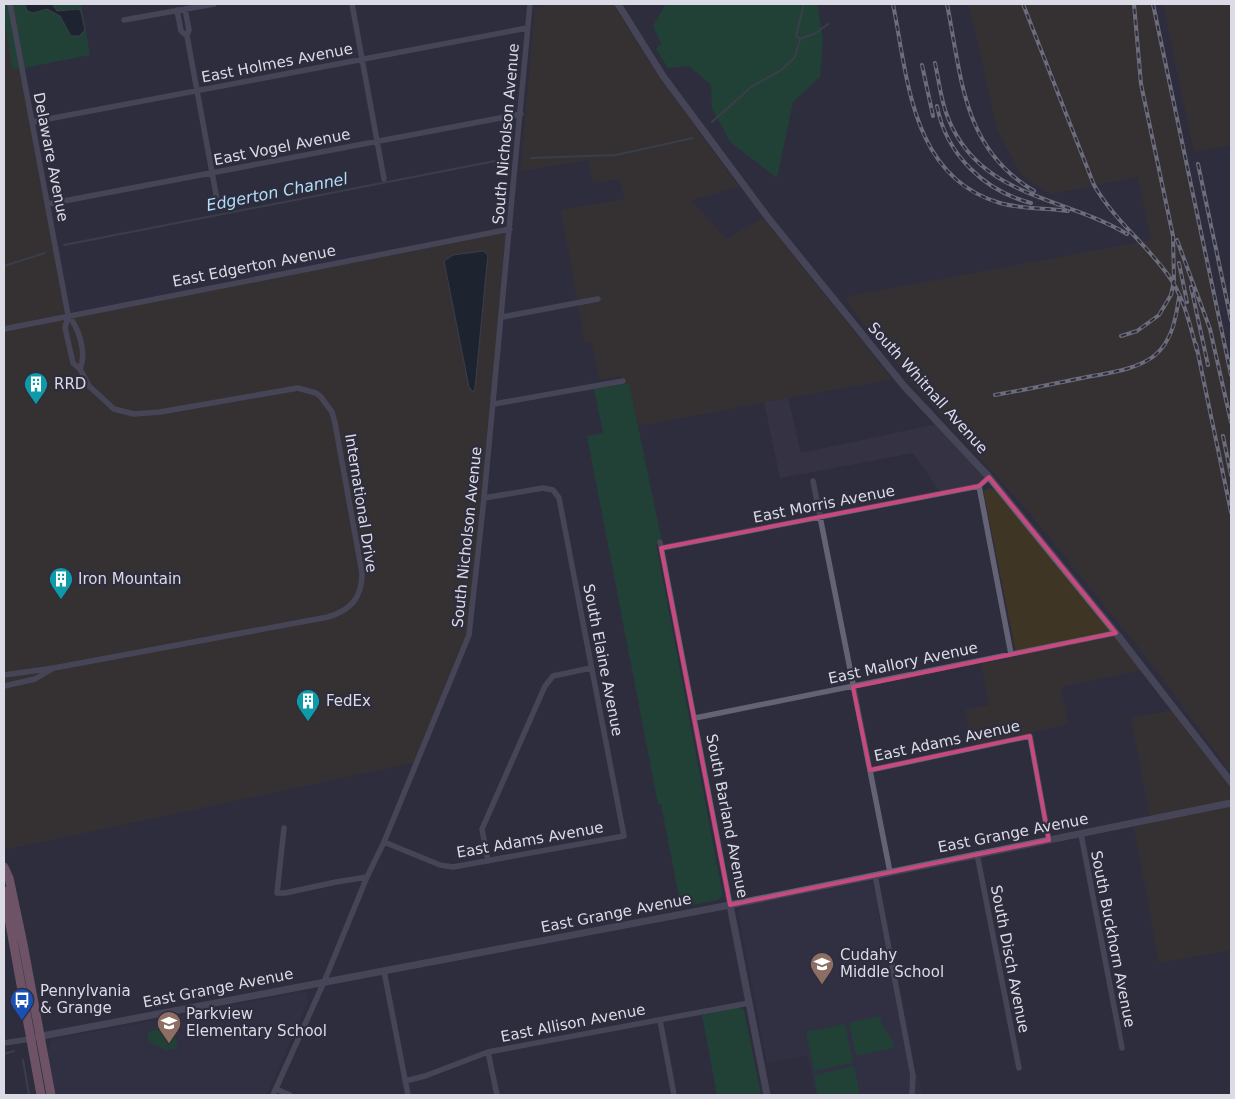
<svg xmlns="http://www.w3.org/2000/svg" width="1235" height="1099" viewBox="0 0 1235 1099" font-family="'DejaVu Sans',sans-serif">
<style>
.commercial{fill:#3f3a4a}
.industrial{fill:#3f3525}
.built{fill:#36344b}
.green{fill:#13572d}
.water{fill:#09171e;stroke:#48525a}
.lines{fill:none;stroke-linecap:round;stroke-linejoin:round}
.stream{stroke:#48525a;stroke-width:2}
.minor{stroke:#646376;stroke-width:5.5}
.tertiary{stroke:#646376;stroke-width:7}
.primary{stroke:#bd7f95;stroke-width:9}
.rail-casing{stroke:#b8b8c4;stroke-width:4}
.rail{stroke:#2e2d3e;stroke-width:2;stroke-dasharray:5.5;stroke-linecap:butt}
.marked{fill:none;stroke:#c8497e;stroke-width:4;stroke-linejoin:round}
.labels{text-anchor:middle;dominant-baseline:central;stroke-width:4.5;stroke-linejoin:round;paint-order:stroke}
.street-label{font-size:15px;fill:#dbdbe6;stroke:#2e2d3e}
.poi-label{font-size:15px;fill:#dbdbe6;stroke:#2e2d3e;text-anchor:start}
.water-label{font-size:16px;font-style:italic;fill:#b0dff9;stroke:#2e2d3e}
</style>
<rect width="100%" height="100%" fill="#2e2d3e"/>
<path class="commercial" d="M 788,398 L 801,453 L 938,424 L 989,477 L 979,486 L 941,493 L 913,453 L 780,478 L 764,402 Z"/>
<path class="industrial" d="M 4,4 L 26,67 L 22,68 L 69,315 L 510,229 L 469,635 L 417,762 L 4,850 Z
M 555,4 L 613,4 L 657,74 L 739,187 L 690,200 L 727,239 L 763,218 L 892,379 L 638,426 L 629,383 L 624,384 L 622,376 L 599,380 L 592,342 L 585,343 L 561,210 L 625,199 L 619,179 L 593,184 L 589,160 L 521,171 L 535,8 Z
M 969,4 L 1153,4 L 1231,385 L 1231,773 L 1151,663 L 1027,510 L 912,383 L 857,316 L 845,297 L 1151,240 L 1138,177 L 1051,194 L 1021,175 L 997,129 Z
M 1163,4 L 1231,4 L 1231,145 L 1194,152 Z
M 990,488 L 996,491 L 1142,670 L 1061,687 L 1068,724 L 972,745 L 965,710 L 989,705 L 981,664 L 1017,657 L 984,494 L 984,491 Z
M 1173,710 L 1231,786 L 1231,950 L 1159,963 L 1134,827 L 1151,823 L 1131,718 Z"/>
<path class="built" d="M 868,882 L 873,885 L 910,1076 L 918,1075 L 922,1095 L 816,1095 L 807,1055 L 767,1063 L 738,911 L 744,906 Z
M 303,992 L 307,994 L 308,1002 L 266,1095 L 55,1095 L 48,1057 L 48,1049 L 52,1040 Z"/>
<path class="green" d="M 4,4 L 81,4 L 90,55 L 13,70 L 4,19 Z
M 666,4 L 817,4 L 823,39 L 820,77 L 793,102 L 777,178 L 730,142 L 712,108 L 711,85 L 689,66 L 668,68 L 656,49 L 661,43 L 653,26 Z
M 629,383 L 662,542 L 656,544 L 723,896 L 718,900 L 681,907 L 661,804 L 658,804 L 587,436 L 603,433 L 594,389 Z
M 739,1007 L 744,1010 L 761,1095 L 717,1095 L 702,1015 Z
M 880,1016 L 882,1024 L 894,1044 L 893,1048 L 859,1055 L 856,1054 L 849,1023 Z
M 845,1024 L 853,1063 L 814,1071 L 806,1032 Z
M 173,1027 L 178,1048 L 166,1050 L 149,1042 L 147,1032 Z
M 854,1066 L 860,1095 L 818,1095 L 814,1075 Z"/>
<path class="water" d="M 25,4 L 52,4 L 57,11 L 79,9 L 81,12 L 85,30 L 79,36 L 71,36 L 60,16 L 47,9 L 33,13 L 27,11 Z
M 483,251 L 488,255 L 487,264 L 475,388 L 473,392 L 469,387 L 444,261 L 453,255 Z"/>
<g class="lines">
<path class="stream" d="M 800,39 L 816,33 L 828,24
M 712,122 L 751,87 L 780,71 L 795,57 L 800,39 L 796,36 L 804,4
M 531,158 L 616,155 L 693,138
M 64,245 L 495,161
M 4,266 L 45,253
M 4,1054 L 14,1051
M 23,1060 L 29,1095"/>
<path class="minor" d="M 352,4 L 384,179
M 185,9 L 189,30 L 187,36 L 218,205
M 177,10 L 181,31 L 187,36
M 124,20 L 214,4
M 32,122 L 527,28
M 48,204 L 521,114
M 68,315 C 79,328 87,353 80,369
M 502,317 L 598,299
M 4,329 L 510,229
M 494,404 L 623,381
M 813,481 L 890,872
M 979,486 L 1011,654
M 660,542 L 730,905
M 661,548 L 979,486 L 989,477
M 4,675 L 54,668 L 328,617 C 351,610 362,598 362,573 L 335,423 L 332,412 L 321,397 L 316,393 L 298,388 L 160,412 L 134,414 L 114,409 L 89,386 L 80,369 L 73,363 L 65,328 L 68,315 L 10,4
M 4,686 L 35,679 L 52,669
M 695,718 L 1116,633
M 870,770 L 1030,736 L 1049,840
M 284,828 L 277,893 L 285,893 L 336,882 L 367,877
M 1081,834 L 1122,1048
M 384,842 L 440,865 L 453,867 L 624,836 L 559,498 L 553,490 L 543,488 L 484,498
M 977,854 L 1019,1068
M 488,861 L 482,829 L 545,686 L 553,676 L 591,668
M 875,875 L 913,1076 L 912,1093
M 384,971 L 408,1095
M 660,1020 L 674,1095
M 4,1043 L 30,1039
M 488,1052 L 497,1095
M 405,1081 L 425,1076 L 488,1052 L 749,1003
M 276,1089 L 290,1095
M 273,1095 L 324,982 L 367,877 L 384,842 L 469,635 L 484,498 L 530,4"/>
<path class="tertiary" d="M 618,4 L 663,76 L 769,219 L 904,386 L 989,477 L 1116,633 L 1231,782
M 730,905 L 767,1095
M 37,1037 L 730,905 L 1231,803"/>
<path class="primary" d="M 4,867 L 9,878 L 23,944 L 51,1095
M 4,891 L 41,1095"/>
<g class="rail-casing">
<path id="rail" d="M 893,4 C 908,79 911,177 1000,203 C 1021,209 1045,208 1068,211
M 947,4 C 962,78 962,148 1034,191
M 1023,4 L 1094,185 C 1114,220 1145,243 1168,275 C 1184,297 1190,325 1197,351
M 1153,4 L 1231,375
M 935,63 C 939,81 941,101 948,118 C 980,198 1063,196 1127,234
M 922,65 L 933,116
M 937,106 C 946,154 984,191 1031,203
M 1198,164 L 1231,320
M 1177,240 L 1210,329 L 1231,422
M 1179,263 L 1187,302
M 1191,287 L 1208,365
M 1121,336 L 1137,331 L 1159,315 L 1171,295 L 1174,280 L 1173,236 L 1141,84 L 1134,4
M 1196,344 L 1231,512
M 995,395 C 1024,390 1053,384 1082,378 C 1106,373 1134,371 1154,356 C 1172,342 1176,318 1179,297
M 1223,436 L 1231,475"/>
</g>
<use href="#rail" class="rail"/>
</g>
<path d="M0 0H1235V1099H0ZM 989,477 L 1116,633 L 853,687 L 870,770 L 1030,736 L 1049,840 L 730,905 L 661,548 L 979,486 Z" fill="#2e2d3e" fill-opacity=".55" fill-rule="evenodd"/>
<path class="marked" d="M 989,477 L 1116,633 L 853,687 L 870,770 L 1030,736 L 1049,840 L 730,905 L 661,548 L 979,486 Z"/>
<defs>
<g id="building-pin" transform="scale(1.25)"><path d="M0 17L-7.5 6A9.5 9.5 0 1 1 7.5 6Z" fill="#0f9aa8" stroke="#2e2d3e"/><path d="M-4-6H4V6H1V3H-1V6H-4ZM-2.5-4.3h1.7v1.8h-1.7ZM.8-4.3h1.7v1.8H.8ZM-2.5-1h1.7V.8h-1.7ZM.8-1h1.7V.8H.8Z" fill="#fff"/></g>
<g id="school-pin" transform="scale(1.25)"><path d="M0 17L-7.5 6A9.5 9.5 0 1 1 7.5 6Z" fill="#8d6e63" stroke="#2e2d3e"/><path d="M0-5L7-2L0 1L-7-2ZM-4 1L0 2.5L4 1V4Q0 6-4 4Z" fill="#fff"/></g>
<g id="bus-pin" transform="scale(1.25)"><path d="M0 17L-7.5 6A9.5 9.5 0 1 1 7.5 6Z" fill="#1a4fb4" stroke="#2e2d3e"/><path d="M-5-6H5V4H4V6H2V4H-2V6H-4V4H-5ZM-3.5-4V0h7V-4ZM-3.5 1.2v1.5H-2V1.2ZM2 1.2v1.5H3.5V1.2Z" fill="#fff"/></g>
</defs>
<g fill-rule="evenodd">
<use href="#building-pin" x="36" y="384"/>
<use href="#building-pin" x="61" y="579"/>
<use href="#building-pin" x="308" y="701"/>
<use href="#school-pin" x="822" y="964"/>
<use href="#bus-pin" x="22" y="1000"/>
<use href="#school-pin" x="169" y="1023"/>
</g>
<g class="labels">
<g class="street-label">
<text transform="translate(277 63) rotate(-11)">East Holmes Avenue</text>
<text transform="translate(506 134) rotate(-85)">South Nicholson Avenue</text>
<text transform="translate(282 147) rotate(-11)">East Vogel Avenue</text>
<text transform="translate(51 157) rotate(79)">Delaware Avenue</text>
<text transform="translate(254 266) rotate(-11)">East Edgerton Avenue</text>
<text transform="translate(928 388) rotate(48)">South Whitnall Avenue</text>
<text transform="translate(361 503) rotate(81)">International Drive</text>
<text transform="translate(824 504) rotate(-11)">East Morris Avenue</text>
<text transform="translate(467 537) rotate(-84)">South Nicholson Avenue</text>
<text transform="translate(603 660) rotate(79)">South Elaine Avenue</text>
<text transform="translate(903 663) rotate(-12)">East Mallory Avenue</text>
<text transform="translate(947 741) rotate(-12)">East Adams Avenue</text>
<text transform="translate(727 816) rotate(79)">South Barland Avenue</text>
<text transform="translate(1013 833) rotate(-11)">East Grange Avenue</text>
<text transform="translate(530 840) rotate(-10)">East Adams Avenue</text>
<text transform="translate(616 913) rotate(-11)">East Grange Avenue</text>
<text transform="translate(1113 939) rotate(79)">South Buckhorn Avenue</text>
<text transform="translate(1010 959) rotate(79)">South Disch Avenue</text>
<text transform="translate(218 988) rotate(-11)">East Grange Avenue</text>
<text transform="translate(573 1023) rotate(-11)">East Allison Avenue</text>
</g>
<g class="poi-label">
<text x="54" y="384">RRD</text>
<text x="78" y="579">Iron Mountain</text>
<text x="326" y="701">FedEx</text>
<text x="840" y="955">Cudahy<tspan x="840" dy="17">Middle School</tspan></text>
<text x="40" y="991">Pennylvania<tspan x="40" dy="17">&amp; Grange</tspan></text>
<text x="186" y="1014">Parkview<tspan x="186" dy="17">Elementary School</tspan></text>
</g>
<g class="water-label">
<text transform="translate(277 192) rotate(-11)">Edgerton Channel</text>
</g>
</g>
<rect width="1235" height="1099" fill="none" stroke="#dbdbe6" stroke-width="10"/>
</svg>
